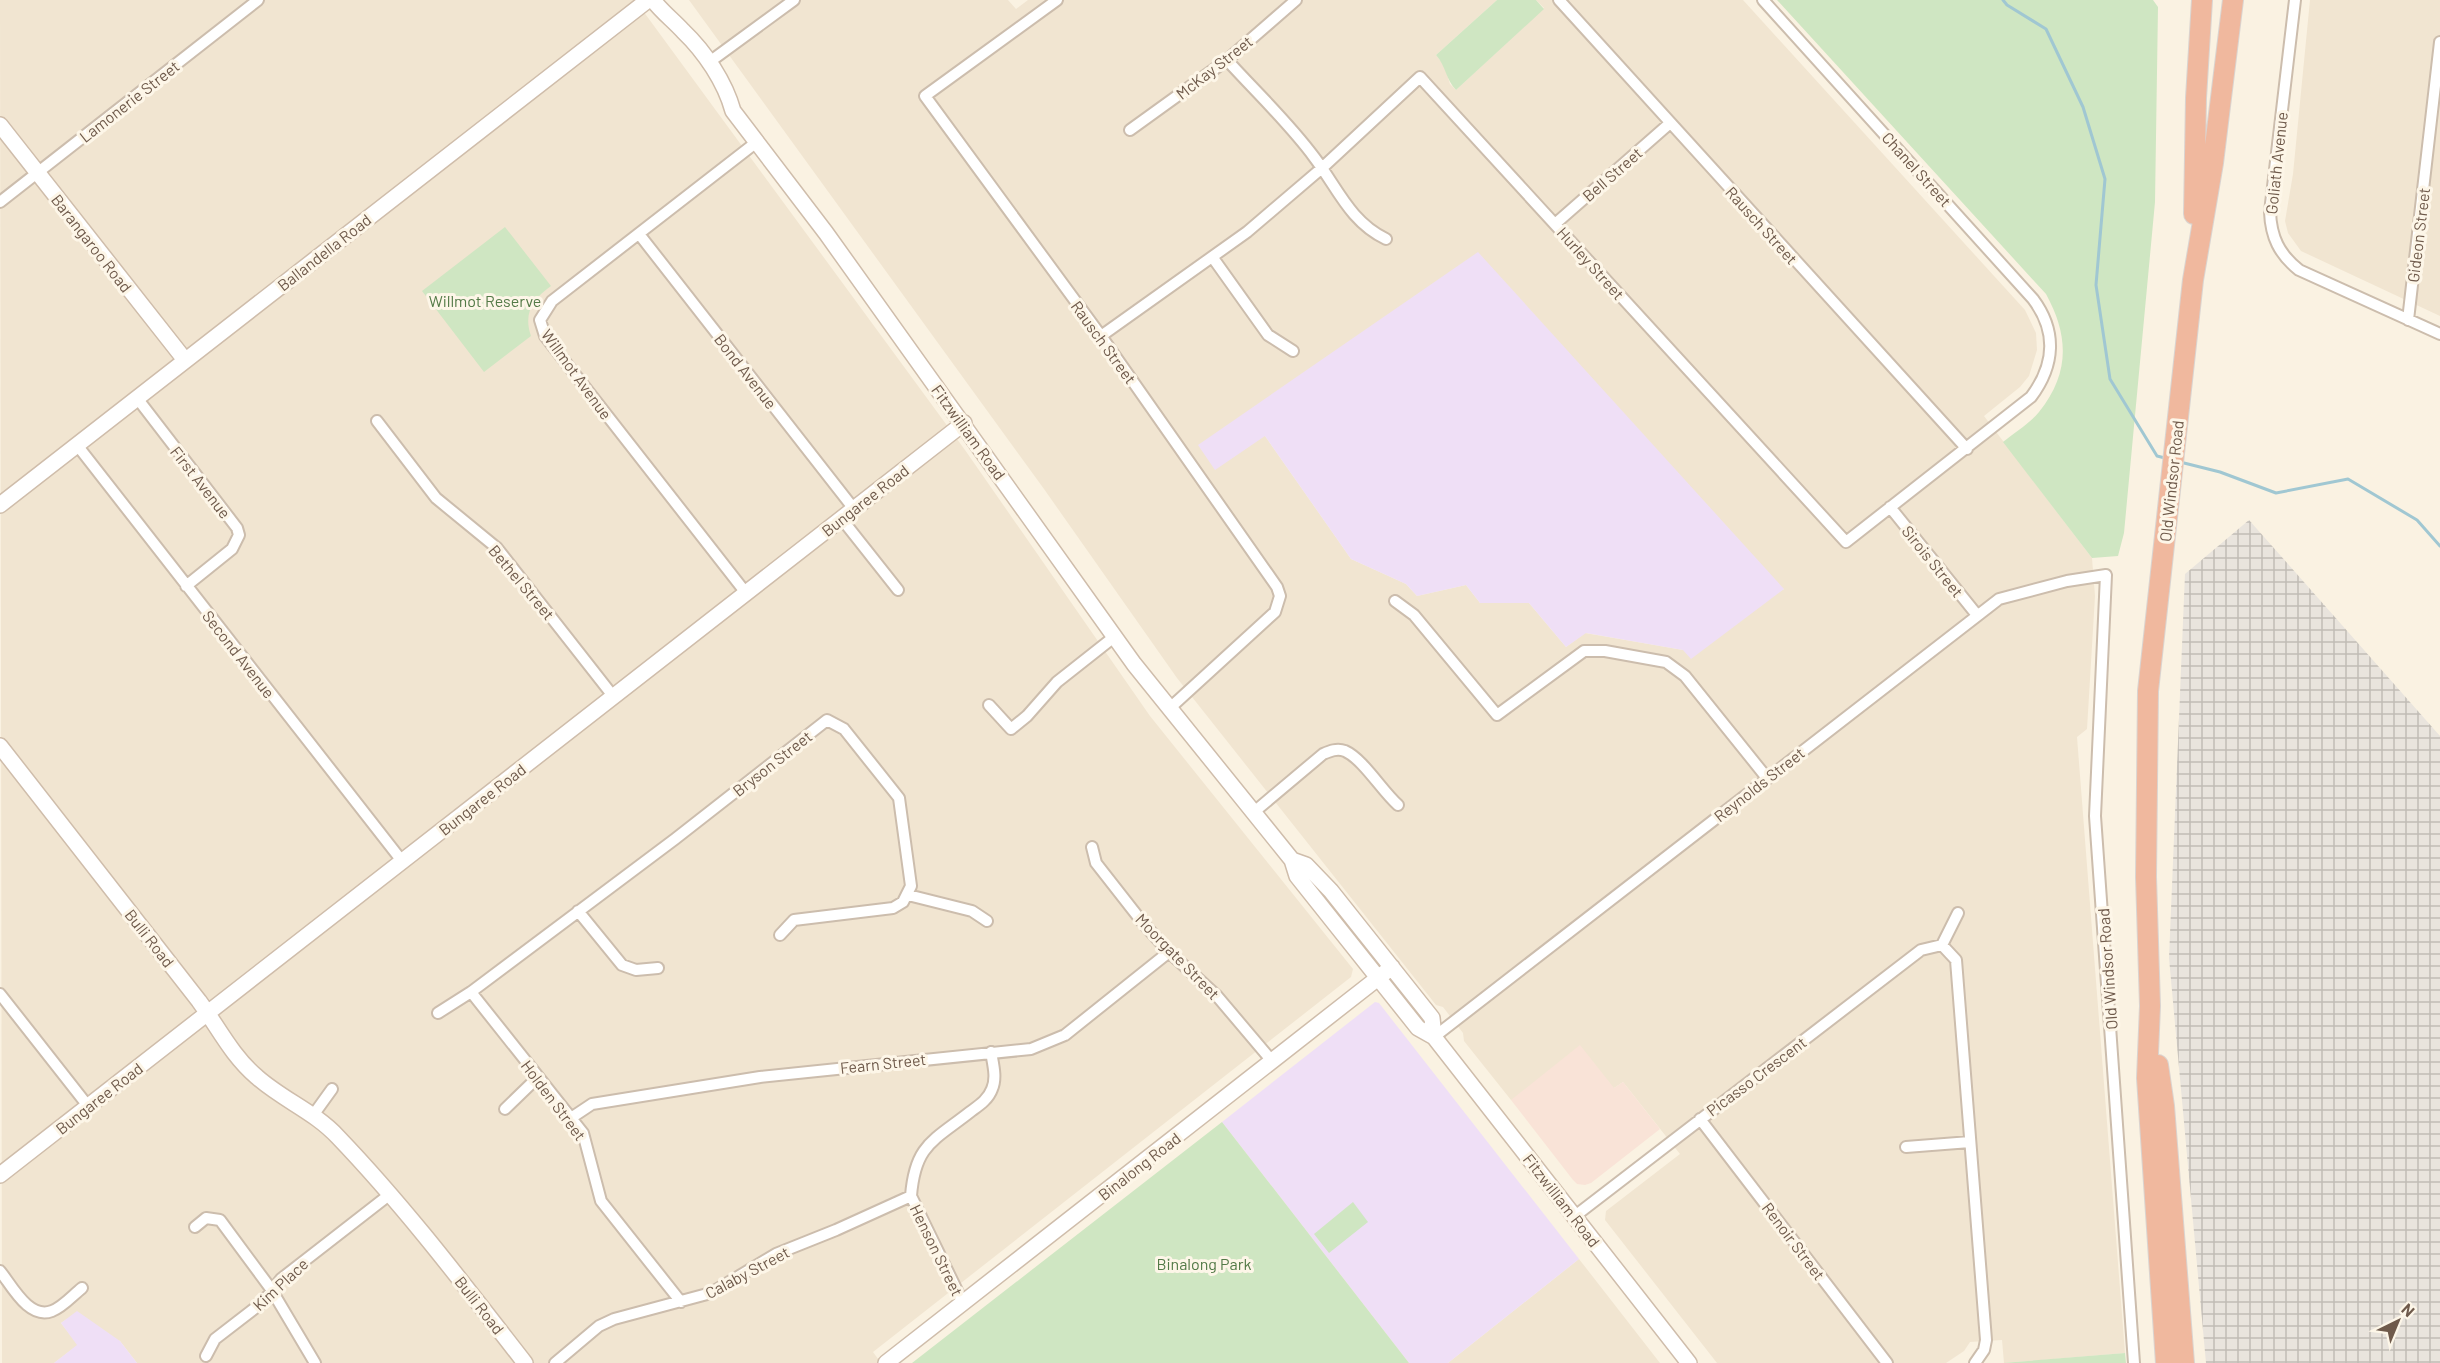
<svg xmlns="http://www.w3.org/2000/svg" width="2440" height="1363" viewBox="0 0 2440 1363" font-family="Barlow,sans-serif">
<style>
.residential{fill:#f1e5d1;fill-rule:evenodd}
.commercial{fill:#f9e3d7}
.industrial{fill:url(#industrial-grid)}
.education{fill:#efdff6}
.green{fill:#cfe6c2}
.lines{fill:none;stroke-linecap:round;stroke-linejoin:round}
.stream{stroke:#a0c7d2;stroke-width:3}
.street-casing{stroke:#ccbdad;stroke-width:14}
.secondary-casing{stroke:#cfbdab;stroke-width:18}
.highway-casing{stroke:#dad4d0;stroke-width:22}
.street{stroke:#fff;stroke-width:10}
.secondary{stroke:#fff;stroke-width:15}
.highway{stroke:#f0b89e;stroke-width:20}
.labels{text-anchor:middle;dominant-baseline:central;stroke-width:6;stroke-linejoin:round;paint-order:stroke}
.street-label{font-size:16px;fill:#6f5a4b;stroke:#fdf6e8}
.park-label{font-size:16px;fill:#537a47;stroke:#fdf6e8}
</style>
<defs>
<pattern id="industrial-grid" width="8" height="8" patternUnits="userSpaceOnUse" patternTransform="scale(1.5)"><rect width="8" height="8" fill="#e9e4dd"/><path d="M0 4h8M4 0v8" fill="none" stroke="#c1bcb5"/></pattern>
</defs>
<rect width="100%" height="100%" fill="#faf2e2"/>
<path class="residential" d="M 0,0 L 635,0 L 965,450 L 1150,716 L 1353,969 L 1351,977 L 873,1352 L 881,1363 L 137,1363 L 120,1341 L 67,1319 L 61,1323 L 78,1345 L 54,1363 L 2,1363 Z
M 689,0 L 1008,0 L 1016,9 L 1028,0 L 1497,0 L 1436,55 L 1444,65 L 1450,84 L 1456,90 L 1544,8 L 1536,0 L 1743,0 L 2025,310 L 2036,333 L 2037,350 L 2029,376 L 2020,387 L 1984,416 L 2092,558 L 2095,596 L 2087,729 L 2077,737 L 2125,1353 L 2004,1363 L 2002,1340 L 1970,1342 L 1964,1351 L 1946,1363 L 1717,1363 L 1605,1220 L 1606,1211 L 1680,1154 L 1623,1082 L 1614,1088 L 1511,1100 L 1464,1041 L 1463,1033 L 1443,1007 L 1436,1005 L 1177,678 L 1044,489 ZM 1265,436 L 1784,589 L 1683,650 L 1585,633 L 1566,647 L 1529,603 L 1480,603 L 1466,585 L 1417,596 L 1406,584 L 1351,559 Z
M 2310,0 L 2440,0 L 2440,316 L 2301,251 L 2288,233 L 2285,221 L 2293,174 Z
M 1579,1259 L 1660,1363 L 1448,1363 Z"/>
<path class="commercial" d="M 1580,1045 L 1614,1088 L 1623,1082 L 1660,1129 L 1591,1183 L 1585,1185 L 1577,1184 L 1573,1180 L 1511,1100 Z"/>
<path class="industrial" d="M 2249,520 L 2440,736 L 2440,1363 L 2206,1363 L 2169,958 L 2185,574 Z"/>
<path class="education" d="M 1478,252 L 1784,589 L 1691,659 L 1683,650 L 1586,633 L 1566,647 L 1529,603 L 1480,603 L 1466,585 L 1417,596 L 1406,584 L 1351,559 L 1265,436 L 1215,470 L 1198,445 Z
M 1375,1002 L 1379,1003 L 1579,1259 L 1448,1363 L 1409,1363 L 1222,1122 Z
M 77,1311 L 120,1341 L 137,1363 L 54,1363 L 77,1345 L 61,1323 Z"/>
<path class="green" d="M 1497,0 L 1536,0 L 1544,9 L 1456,90 C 1446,80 1446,66 1436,55 Z
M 1777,0 L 2153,0 L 2158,7 L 2155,202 L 2124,533 L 2118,556 L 2092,558 L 2003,442 C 2014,433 2030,423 2039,412 C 2070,373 2069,336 2046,294 Z
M 505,227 L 551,286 C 533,299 523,313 531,336 L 484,372 L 422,291 Z
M 1222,1122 L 1409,1363 L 912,1363 Z
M 1353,1202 L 1368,1222 L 1329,1253 L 1314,1234 Z
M 2125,1353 L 2126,1363 L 2003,1363 Z"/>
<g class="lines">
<path class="stream" d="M 2003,0 L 2007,5 L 2046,29 L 2083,107 L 2105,179 L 2096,285 L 2110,379 L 2157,456 L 2165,458
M 2180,462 L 2220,472 L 2276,493 L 2348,479 L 2417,520 L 2440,546"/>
<g class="street-casing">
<path id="street" d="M 1057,0 L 925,96 L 1101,336 L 1277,587 L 1280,596 L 1275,612 L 1171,707
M 1559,0 L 1967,449
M 2295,0 L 2270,212 C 2271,237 2279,254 2299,270 L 2440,334
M 1227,60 C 1256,92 1289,123 1314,157 C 1337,187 1350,222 1386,239
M 708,63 L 794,0
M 1130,130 L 1227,60 L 1296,0
M 0,202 L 258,0
M 1555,224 L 1669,124
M 639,234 L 854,509
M 1213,258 L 1268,335 L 1293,351
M 2408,320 L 2440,42
M 1101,336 L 1247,232 L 1322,168 L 1420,77 L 1846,542 L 2031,397 C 2055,365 2057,331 2033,299 L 1763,0
M 137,398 L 237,528 L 239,535 L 232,549 L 186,586
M 377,421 L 436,498 L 497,548 L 613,696
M 77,445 L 402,861
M 1890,507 L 1977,615
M 841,518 L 898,590
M 746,593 L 545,336 L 540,320 L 552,301 L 758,141
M 1395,601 L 1414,615 L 1497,715 L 1584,651 L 1605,651 L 1666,662 L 1685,676 L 1767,778
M 989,705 L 1011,729 L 1027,716 L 1057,682 L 1114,637
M 1254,812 L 1323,754 C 1330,751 1337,748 1345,751 C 1363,759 1382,791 1398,805
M 1092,847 L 1096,863 L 1143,923 L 1169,952 L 1217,996 L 1272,1061
M 908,895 L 972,911 L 987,921
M 578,911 L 622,965 L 636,970 L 658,968
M 1942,945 L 1958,913
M 471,992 L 583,1133 L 601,1201 L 681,1302
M 0,994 L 88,1106
M 438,1013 L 471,992 L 675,839 L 827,720 L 844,729 L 899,798 L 911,886 L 903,902 L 893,908 L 794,920 L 780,935
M 1434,1037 L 1999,599 L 2067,581 L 2106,575 L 2095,816 L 2134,1363
M 505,1109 L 537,1078
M 314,1114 L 332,1089
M 571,1118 L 592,1104 L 760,1077 L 1031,1049 L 1065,1035 L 1169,952
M 1700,1119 L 1887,1363
M 1906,1147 L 1970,1142
M 1575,1216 L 1921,950 L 1942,945 L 1956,960 L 1986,1340 L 1984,1350 L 1975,1363
M 195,1227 L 206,1218 L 220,1220 L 271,1289 L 315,1363
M 0,1271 C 12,1286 29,1320 52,1311 C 63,1307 73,1295 82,1288
M 963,1303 L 911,1196 C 915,1145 933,1141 970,1112 C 978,1106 988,1100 992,1089 C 997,1078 993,1064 991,1052
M 206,1356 L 215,1339 L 263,1302 L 281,1279 L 389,1195
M 555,1363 L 599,1326 L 614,1319 L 711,1293 L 776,1254 L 836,1230 L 911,1196"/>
</g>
<g class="secondary-casing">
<path id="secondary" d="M 653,0 C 662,12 673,20 683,31 C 705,52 725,82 733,111 L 826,233 L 1134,664 L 1292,860 L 1297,876 L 1418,1028 L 1434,1037 L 1689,1363
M 0,125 L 185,360
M 0,505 L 648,0
M 0,746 L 199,1001 C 218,1027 232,1056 257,1077 C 283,1100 315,1112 338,1137 C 406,1208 465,1286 525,1363
M 1292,860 L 1306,865 L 1331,891 L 1432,1018 L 1434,1037
M 0,1175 L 964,423
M 886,1363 L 1392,967"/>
</g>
<g class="highway-casing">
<path id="highway" d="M 2194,214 L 2196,98 L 2202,0
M 2158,1065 L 2164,1106 L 2184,1363
M 2166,1363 L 2147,1078 L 2150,1006 L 2146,877 L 2148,691 L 2193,280 L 2213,163 L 2233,0"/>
</g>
<use href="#street" class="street"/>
<use href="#secondary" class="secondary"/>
<use href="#highway" class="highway"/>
</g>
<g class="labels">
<g class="street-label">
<text transform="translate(1214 67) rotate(-38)">McKay Street</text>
<text transform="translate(129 101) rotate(-38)">Lamonerie Street</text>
<text transform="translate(2276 163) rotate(-84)">Goliath Avenue</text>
<text transform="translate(1917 169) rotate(48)">Chanel Street</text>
<text transform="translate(1612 174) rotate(-41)">Bell Street</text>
<text transform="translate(1762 225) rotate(48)">Rausch Street</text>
<text transform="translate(2418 235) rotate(-83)">Gideon Street</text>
<text transform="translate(92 243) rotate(52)">Barangaroo Road</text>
<text transform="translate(324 252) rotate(-38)">Ballandella Road</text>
<text transform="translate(1591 263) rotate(48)">Hurley Street</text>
<text transform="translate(1104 342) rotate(54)">Rausch Street</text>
<text transform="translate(746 371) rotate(52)">Bond Avenue</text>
<text transform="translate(577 374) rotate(54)">Willmot Avenue</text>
<text transform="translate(969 432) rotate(54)">Fitzwilliam Road</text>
<text transform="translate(2171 481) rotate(-84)">Old Windsor Road</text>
<text transform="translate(201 482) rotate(52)">First Avenue</text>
<text transform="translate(865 500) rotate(-38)">Bungaree Road</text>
<text transform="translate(1933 561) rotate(51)">Sirois Street</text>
<text transform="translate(522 582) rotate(50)">Bethel Street</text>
<text transform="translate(239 654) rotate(52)">Second Avenue</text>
<text transform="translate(772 763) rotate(-38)">Bryson Street</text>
<text transform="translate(1759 784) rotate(-38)">Reynolds Street</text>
<text transform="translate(482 799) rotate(-38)">Bungaree Road</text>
<text transform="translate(150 938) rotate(52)">Bulli Road</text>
<text transform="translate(1178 956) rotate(46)">Moorgate Street</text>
<text transform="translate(2107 969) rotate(-94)">Old Windsor Road</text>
<text transform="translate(883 1063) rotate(-6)">Fearn Street</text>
<text transform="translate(1756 1076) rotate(-37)">Picasso Crescent</text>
<text transform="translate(99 1098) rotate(-38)">Bungaree Road</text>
<text transform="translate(554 1100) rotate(53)">Holden Street</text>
<text transform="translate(1139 1166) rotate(-38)">Binalong Road</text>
<text transform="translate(1562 1200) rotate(52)">Fitzwilliam Road</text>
<text transform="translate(1794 1241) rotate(53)">Renoir Street</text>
<text transform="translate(937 1250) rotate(64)">Henson Street</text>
<text transform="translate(747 1272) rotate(-28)">Calaby Street</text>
<text transform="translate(280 1284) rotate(-43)">Kim Place</text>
<text transform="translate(480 1305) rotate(52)">Bulli Road</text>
</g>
<g class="park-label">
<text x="485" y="300">Willmot Reserve</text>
<text x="1204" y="1263">Binalong Park</text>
</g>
</g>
<g transform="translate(2398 1321) rotate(43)" stroke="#fdf6e8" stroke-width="4.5" paint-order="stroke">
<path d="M0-4.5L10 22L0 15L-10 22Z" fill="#6f5a4b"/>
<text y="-9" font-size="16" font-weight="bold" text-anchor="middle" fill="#6f5a4b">N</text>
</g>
</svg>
